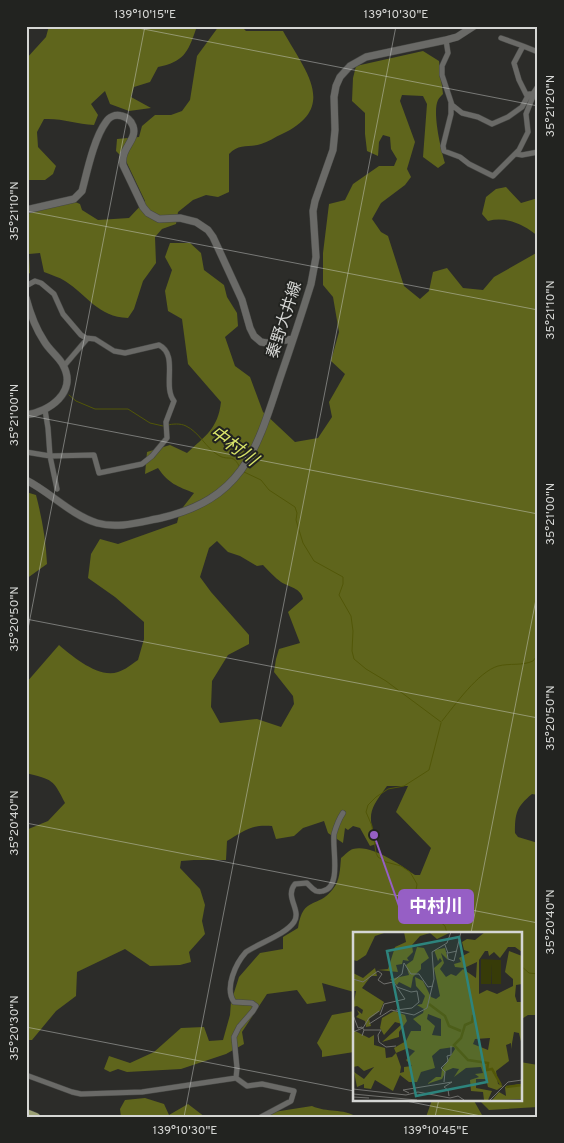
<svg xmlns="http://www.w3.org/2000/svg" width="564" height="1143" viewBox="0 0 564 1143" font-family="Overpass,'Noto Sans JP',sans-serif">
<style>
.forest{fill:#5f651c;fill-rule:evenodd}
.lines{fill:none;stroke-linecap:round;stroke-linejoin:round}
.stream{stroke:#525708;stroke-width:1}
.street-casing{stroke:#464744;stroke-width:6}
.secondary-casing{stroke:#464744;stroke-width:8}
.primary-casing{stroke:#464744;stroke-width:9}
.street{stroke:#6a6a67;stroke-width:5}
.secondary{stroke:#6a6a67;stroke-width:7}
.primary{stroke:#9ba074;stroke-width:8}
.ticks{fill:none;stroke:#d5d6d4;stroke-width:1;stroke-opacity:0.45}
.labels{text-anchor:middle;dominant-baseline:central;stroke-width:4;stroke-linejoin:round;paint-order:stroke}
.street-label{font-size:16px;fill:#d5d6d4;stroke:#222320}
.water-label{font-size:18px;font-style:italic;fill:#d9e569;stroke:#222320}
.inset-river{fill:none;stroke:#525708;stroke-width:2.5}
.inset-road{fill:none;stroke:#70706d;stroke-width:1}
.view{fill:#2d847d;fill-opacity:0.15;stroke:#2d847d;stroke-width:2.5}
.inset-edge{fill:none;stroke:#d5d6d4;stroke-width:2.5}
.leader{fill:none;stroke:#965fc5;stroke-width:2}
.callout-dot{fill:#965fc5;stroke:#222320;stroke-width:2}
.callout{fill:#965fc5;stroke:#965fc5;stroke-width:2}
.callout-label{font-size:18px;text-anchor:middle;font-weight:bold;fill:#fff}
.neatline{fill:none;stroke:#d5d6d4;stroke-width:2}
.ticks-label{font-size:12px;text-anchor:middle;fill:#d5d6d4}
</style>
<rect width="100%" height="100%" fill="#2c2c29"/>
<path class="forest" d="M 49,26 L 194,26 L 196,29 C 188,53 183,62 158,67 L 150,82 L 134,87 L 131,97 L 151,108 L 129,111 L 110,104 L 105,91 L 91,104 L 98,115 L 94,125 C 76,124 62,118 44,119 L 37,132 L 38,147 L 56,166 L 53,174 L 45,180 L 26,180 L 26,59 L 46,37 Z
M 219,26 L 241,26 L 246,31 L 283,31 C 305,71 339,107 282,134 C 275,137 268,142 261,144 C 248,148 239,143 229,154 L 229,192 L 218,197 L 206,195 L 193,200 L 178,212 L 176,224 L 162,229 L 155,237 L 156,263 L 143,281 L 134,309 L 128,318 C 98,317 87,295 65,281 C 59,277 51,275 44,272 L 40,253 L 29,254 L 30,273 L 26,275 L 26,214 L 73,201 L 80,204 L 82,210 L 98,220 L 129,218 L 145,201 L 126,161 L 116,151 L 117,139 L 139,137 L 142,126 L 155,115 L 171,115 L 182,111 L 190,100 L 197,56 Z
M 423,51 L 439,61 L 443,94 C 441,96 439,98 438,100 C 432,112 441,150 445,163 L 438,168 L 423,157 L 427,104 L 423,96 L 402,95 L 400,101 L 415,142 L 407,169 L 411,177 L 405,185 L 381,203 L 372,219 L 381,232 L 388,236 L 404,286 L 420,299 L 429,291 L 433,272 L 447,268 L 463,288 L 483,290 L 494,277 L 538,252 L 538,795 L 532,794 C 516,807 515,814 515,833 L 518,837 L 538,843 L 538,1015 L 528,1015 L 520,1020 L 520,933 L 354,933 L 354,992 L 322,983 L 326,1001 L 307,1004 L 297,990 L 267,994 L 242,1032 L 244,1044 L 226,1054 L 181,1069 L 127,1072 L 118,1069 L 110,1072 L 104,1069 L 109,1056 L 130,1063 L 154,1052 L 181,1028 L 204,1027 L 209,1041 L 223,1040 L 230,1015 L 231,1002 L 239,977 L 260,953 L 283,949 L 283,937 L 298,928 C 303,895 318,909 333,889 C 340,880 340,869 341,858 C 345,855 349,850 353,849 C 372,844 400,865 415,875 L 420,875 L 431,848 L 396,812 L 408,786 L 387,786 C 368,812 368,813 376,844 L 370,846 L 360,828 L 353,826 L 348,830 L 345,828 L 343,843 L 328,833 L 324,821 L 303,828 L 294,836 L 276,839 L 272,826 C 251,824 244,831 227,841 L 226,860 L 194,860 L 181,861 L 180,868 L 200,889 L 205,905 L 202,921 L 205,934 L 189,952 L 191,962 L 180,965 L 150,966 L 125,949 L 77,972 L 76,996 L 56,1011 L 32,1040 L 26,1040 L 26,830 L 48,821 L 65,803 C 53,779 53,780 26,773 L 26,683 L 59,645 C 72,656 99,679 118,672 C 125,670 132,664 138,660 L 144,639 L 144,622 L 115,597 L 88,578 L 91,554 L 100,539 L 118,544 L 177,523 L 180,511 L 194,493 C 177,486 169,484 158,468 L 145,474 L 147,452 L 170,445 L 187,453 C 205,436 218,429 221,402 L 188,364 L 182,319 L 168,311 L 165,291 L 172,270 L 165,257 L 170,243 L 190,243 L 201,253 L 204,270 L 224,285 L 227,297 L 237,313 L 238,326 L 225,337 L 235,366 L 250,377 L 263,412 L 295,442 L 318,438 L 332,417 L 329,402 L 345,374 L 331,361 L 339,332 L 333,297 L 323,285 L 323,253 L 329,204 L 345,200 L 353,184 L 379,166 L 394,166 L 397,159 L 391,149 L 390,137 L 383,135 L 379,142 L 378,156 L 367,151 L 365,134 L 365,113 L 352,101 L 353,78 L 356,66 ZM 217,541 L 228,552 L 240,556 L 257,566 L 263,565 C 269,571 275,578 281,582 C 289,587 301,588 303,599 L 288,612 L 300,643 L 279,649 L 276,659 L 274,672 L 293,696 L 294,704 L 281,727 L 257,719 L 220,723 L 211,707 L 212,681 L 228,655 L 249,644 L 249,635 L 211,592 L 200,577 L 209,548 Z
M 506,187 L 521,203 L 538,198 L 538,236 C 524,225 507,216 488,221 L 482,214 L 486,197 L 496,189 Z
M 26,492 L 36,495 C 42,518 46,541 47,564 L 26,579 Z
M 354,1011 L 354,1052 L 322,1057 L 322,1051 L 317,1043 L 332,1015 Z
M 520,1062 L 538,1065 L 538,1107 L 489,1110 L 478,1099 L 520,1099 Z
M 145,1098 L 164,1104 L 169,1115 L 188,1104 L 205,1117 L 121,1117 L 120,1109 L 125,1100 Z
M 436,1099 L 473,1099 L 482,1115 L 479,1117 L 426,1117 L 432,1100 Z
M 312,1106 C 327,1113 343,1108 357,1117 L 257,1117 L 261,1114 Z"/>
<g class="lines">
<path class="stream" d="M 69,395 L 76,401 L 95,409 L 128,409 L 150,423 L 163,426
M 167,425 C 173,424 180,423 186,426 C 199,432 206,448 218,455 C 229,462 233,452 240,468
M 244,472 L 261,480 L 269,490 L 295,507 L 297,513 L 296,520 L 303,543 L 314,561 L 343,577 L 343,584 L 339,595 L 351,616 L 353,631 L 352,651 L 354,659 L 366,669 L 386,681 L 441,722
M 442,721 C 455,705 478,672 498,666 C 510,663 522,666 533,661 L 536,657 L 538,641
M 441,723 L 429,770 L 404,786 L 388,789 L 376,797 L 368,805 L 366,812 L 372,826 L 376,853 L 378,857 L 386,862 L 401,866 L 410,872 L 417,884 L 415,896 L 417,902 L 445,926 L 447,933
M 520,965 L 529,973 L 538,974"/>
<g class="street-casing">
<path id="street" d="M 501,38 L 523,46
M 446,40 L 448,53 L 442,66 L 442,75 L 452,105 L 462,113 L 478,117 L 492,124 L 508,117 L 522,107 L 529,94 L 534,94 L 526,114 L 528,132 L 519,150 L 493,176 L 469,164 L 460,157 L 444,151 L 443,146 L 451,114 L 451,103
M 527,96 L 519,80 L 514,63 L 523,46 L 538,52
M 516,154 L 522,155 L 538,152
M 26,286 L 35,281 L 41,283 L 54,294 L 63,314 L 81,335 L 86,338 L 95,339 L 114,351 L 125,353 L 159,345 C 179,355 162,386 174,401 L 166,422 L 167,438 L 152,456 L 142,464 L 99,473 L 94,455 L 50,456 L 26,452
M 64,366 L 87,339
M 45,410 L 48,428 L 50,456 L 57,489
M 26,1075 L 72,1092 L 81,1094 L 142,1092 L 236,1078 L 247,1086 L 262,1084 L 294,1091 L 291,1101 L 261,1117
M 236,1078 L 237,1068 L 234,1037 L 239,1027 L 253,1011 L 256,1006 L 252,1003 L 234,1002 C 224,988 236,963 246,952 C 259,943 285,935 294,922 C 302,910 284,897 295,884 L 307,883 C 310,886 312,889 316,891 C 319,892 320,892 323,891 C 342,887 332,849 334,834 C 336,827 339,819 343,813"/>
</g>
<g class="secondary-casing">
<path id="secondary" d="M 534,94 L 538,88
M 26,210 L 74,199 L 82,191 C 87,172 94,138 106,122 C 109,117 115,114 122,116 C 127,117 131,121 133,126 C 138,140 120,148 123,165 L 143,207 L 148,213 L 159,219 L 180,218 L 196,222 L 208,230 L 213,237 L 242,300 L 250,328 L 254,336 L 261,342 L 267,343 L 293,339
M 26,298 C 30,313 36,329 44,341 C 49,350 59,357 63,365 C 78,392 49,412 26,415
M 26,480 C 50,492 71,515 97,523 C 118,529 140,522 161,518 C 242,499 256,452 279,381 C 290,349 301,316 311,284 L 316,257 L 313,211 L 315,201 L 333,150 L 335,130 L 334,97 L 336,86 L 340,77 L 350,66 L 366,57 L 446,40 L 457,37 L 474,26"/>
</g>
<g class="primary-casing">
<path id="primary" d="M 26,1113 L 36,1117"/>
</g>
<use href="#street" class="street"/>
<use href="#secondary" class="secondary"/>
<use href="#primary" class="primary"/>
</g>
<path class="ticks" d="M 128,26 L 538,106M 26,211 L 538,310M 26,415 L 538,514M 26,619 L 538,718M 26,639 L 145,26M 26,823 L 538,923M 471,933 L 538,589M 26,1027 L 354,1091M 396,1099 L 486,1117M 184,1117 L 396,26M 435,1117 L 439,1099"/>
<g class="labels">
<g class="street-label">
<text transform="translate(285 320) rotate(-72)">秦野大井線</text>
</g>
<g class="water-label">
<text transform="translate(233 447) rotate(36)">中村川</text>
</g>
</g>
<g transform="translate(353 932)">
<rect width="169" height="169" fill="#2c2c29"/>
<path d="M 128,27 L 148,28 L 148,52 L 139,52 L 138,32 L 138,52 L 128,52 Z" fill="#373b08"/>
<path d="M 0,0 L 34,0 L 22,4 L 13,23 L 4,29 L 0,28 ZM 51,0 L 98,0 L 84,7 L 77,1 L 67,4 L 59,13 L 60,20 L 54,26 L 56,29 L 50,28 L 49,32 L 43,33 L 45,40 L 25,38 L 35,37 L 42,15 L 53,10 ZM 132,0 L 169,0 L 169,20 L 162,15 L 155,15 L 147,26 L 141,20 L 136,24 L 135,19 L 132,19 L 126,28 L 126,62 L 134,58 L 144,62 L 160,54 L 160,47 L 152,40 L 156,19 L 169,24 L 169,52 L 163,53 L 162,64 L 164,70 L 169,70 L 169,114 L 166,101 L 161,100 L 158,117 L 158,111 L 153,113 L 156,129 L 143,139 L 145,152 L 150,154 L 144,158 L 135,155 L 133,147 L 123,147 L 123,156 L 139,159 L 135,168 L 131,168 L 130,160 L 118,159 L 117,148 L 126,145 L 122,142 L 130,141 L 128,135 L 113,136 L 101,145 L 106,137 L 100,136 L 93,139 L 89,147 L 74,152 L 83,145 L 88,145 L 89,137 L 102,117 L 101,115 L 87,117 L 79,124 L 82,136 L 68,140 L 64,150 L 56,150 L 47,143 L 40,159 L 22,148 L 18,157 L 11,156 L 11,152 L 4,155 L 1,140 L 11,147 L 21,135 L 11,139 L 5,134 L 0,135 L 0,98 L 16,106 L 21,103 L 21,113 L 32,116 L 33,126 L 39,125 L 43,121 L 41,116 L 53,109 L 58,99 L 68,99 L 68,94 L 60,87 L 70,81 L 71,77 L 64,73 L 69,72 L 72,64 L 63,54 L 62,45 L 70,49 L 78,65 L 83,67 L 87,64 L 81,36 L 89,29 L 87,26 L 85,29 L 81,18 L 92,16 L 95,28 L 88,21 L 91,31 L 87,37 L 93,45 L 98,42 L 103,44 L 110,37 L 123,46 L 124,30 L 111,36 L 102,35 L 101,32 L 108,30 L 106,26 L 117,20 L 111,18 L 109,10 L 114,7 L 122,8 ZM 75,82 L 88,87 L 88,104 L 79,103 L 82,94 L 74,87 ZM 137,106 L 135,118 L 120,112 L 122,107 ZM 55,116 L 62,119 L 53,128 L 59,134 L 51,135 L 51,140 L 47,141 L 48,135 L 43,121 ZM 64,15 L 71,16 L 76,26 L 68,32 L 68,37 L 60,45 L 58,56 L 46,50 L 44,53 L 37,47 L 56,43 L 53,33 L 60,28 ZM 22,36 L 24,44 L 18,44 L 9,56 L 31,70 L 27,79 L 16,87 L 18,94 L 13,95 L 12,89 L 3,85 L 6,82 L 4,78 L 9,82 L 10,78 L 4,74 L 0,75 L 3,59 L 0,59 L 0,41 L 10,46 ZM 41,79 L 52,83 L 54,89 L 46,100 L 46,105 L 29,110 L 49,92 L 42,90 L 31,103 L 27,96 L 29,86 ZM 166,152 L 169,154 L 169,167 L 139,168 L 146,160 L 153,164 L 152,155 Z" fill="#5f651c" fill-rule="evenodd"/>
<path class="inset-river" d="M 76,72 L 92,84 L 96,94 L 108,99M 120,83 L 119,90 L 112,93 L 108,106 L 101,113 L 115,128 L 135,131 L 134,138 L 139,137 L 148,153M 153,155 L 169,153"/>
<path class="inset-road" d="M 92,13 L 95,21 L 104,19M 94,20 L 95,27 L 101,29 L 108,0M 0,47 L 10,50 L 25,39 L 29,42 L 25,48 L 31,52 L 40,50M 43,78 L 59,76 L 66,70 L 64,59 L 58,60 L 44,55M 0,83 L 5,96 L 9,95 L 11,98 L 9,104M 27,83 L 31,72 L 52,67 L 40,49 L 49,42 L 51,31 L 58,42 L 66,42 L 75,55 L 80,54M 16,92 L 38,78 L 61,83 L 74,76 L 81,47 L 79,20 L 94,11 L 98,0M 11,98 L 28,98 L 25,103 L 26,110 L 33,115 L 43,114M 0,100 L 10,96 L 16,86 L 26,79M 91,150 L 92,140 L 88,136 L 95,129 L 94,124 L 98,123 L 98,114M 0,157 L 53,163 L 65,160 L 97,166 L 105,164 L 111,168M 56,161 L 50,158 L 99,150M 0,162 L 64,168M 96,164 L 95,158 L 91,155 L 99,150M 0,165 L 16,166M 137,168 L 155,150 L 169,148"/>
<path class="view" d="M 106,5 L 134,150 L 63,164 L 34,19 Z"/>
<rect width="169" height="169" class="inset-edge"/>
</g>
<path class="leader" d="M374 835L399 906"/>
<circle class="callout-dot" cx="374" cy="835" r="5"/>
<rect class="callout" x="399" y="890" width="74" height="33" rx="5"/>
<g class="callout-label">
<text x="436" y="912">中村川</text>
</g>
<rect width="564" height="1143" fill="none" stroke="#222320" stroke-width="55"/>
<rect x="28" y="28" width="508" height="1088" class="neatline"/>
<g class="ticks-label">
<text x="145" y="18">139°10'15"E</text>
<text x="396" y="18">139°10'30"E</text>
<text transform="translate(550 106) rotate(-90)" y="4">35°21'20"N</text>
<text transform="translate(14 211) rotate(-90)" y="4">35°21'10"N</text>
<text transform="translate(550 310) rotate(-90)" y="4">35°21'10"N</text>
<text transform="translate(14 415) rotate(-90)" y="4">35°21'00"N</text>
<text transform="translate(550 514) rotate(-90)" y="4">35°21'00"N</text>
<text transform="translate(14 619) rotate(-90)" y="4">35°20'50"N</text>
<text transform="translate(550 718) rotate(-90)" y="4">35°20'50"N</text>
<text transform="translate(14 823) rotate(-90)" y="4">35°20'40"N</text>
<text transform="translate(550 922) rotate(-90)" y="4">35°20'40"N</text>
<text transform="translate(14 1028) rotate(-90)" y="4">35°20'30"N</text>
<text x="185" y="1134">139°10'30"E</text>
<text x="436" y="1134">139°10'45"E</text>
</g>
</svg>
